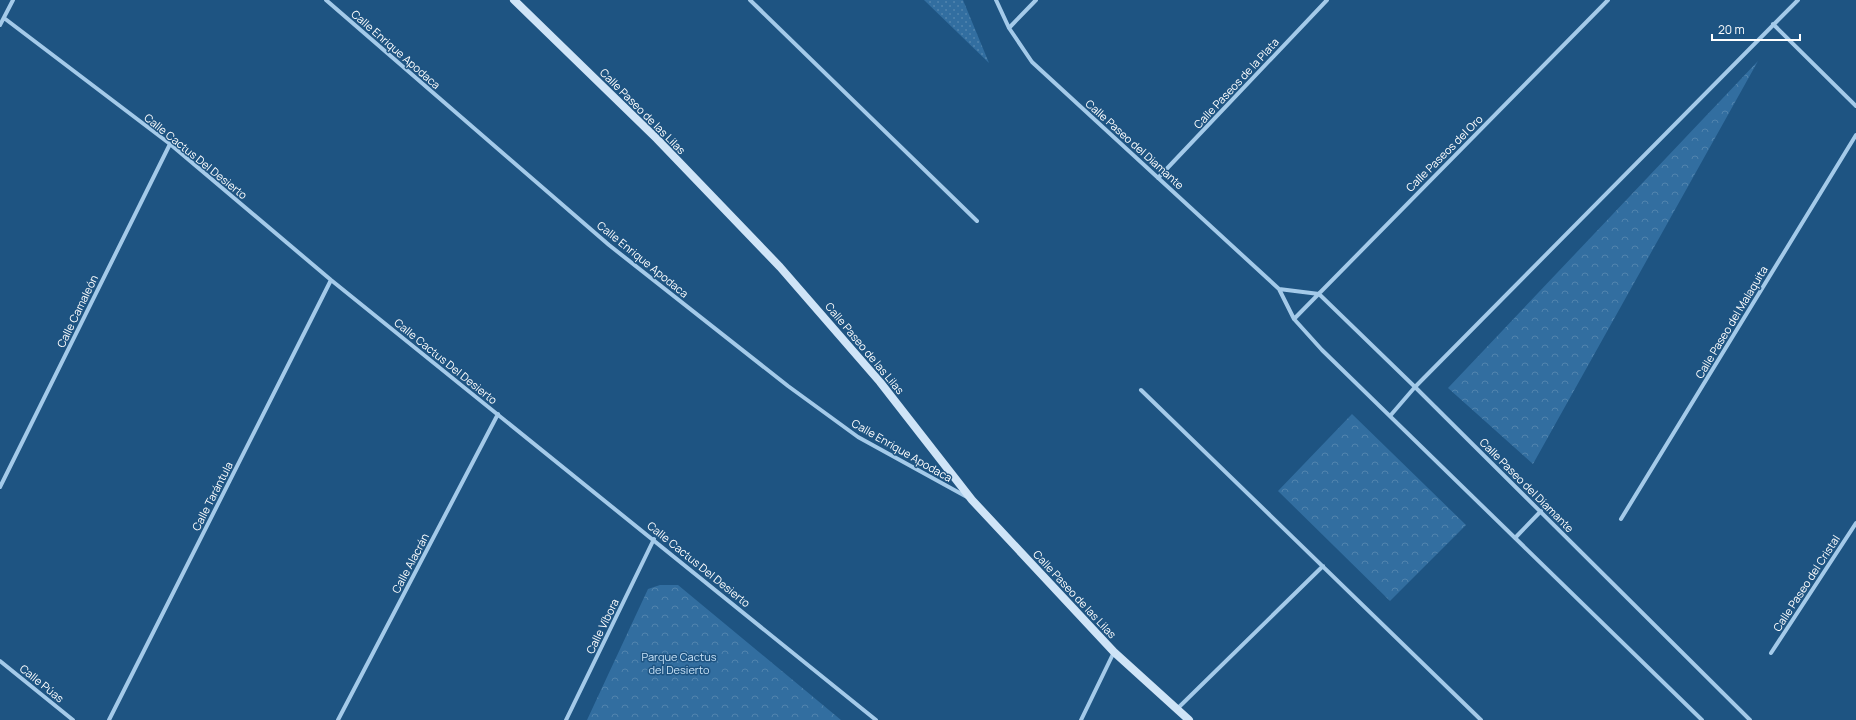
<svg xmlns="http://www.w3.org/2000/svg" width="1856" height="720" viewBox="0 0 1856 720" font-family="Manrope,sans-serif">
<style>
.grass{fill:url(#grass-dots)}
.park{fill:url(#park-crowns)}
.lines{fill:none;stroke-linecap:round;stroke-linejoin:round}
.street{stroke:#a4cae9;stroke-width:4}
.secondary{stroke:#cfe4f7;stroke-width:8}
.labels{text-anchor:middle;dominant-baseline:central;stroke-width:3;stroke-linejoin:round;paint-order:stroke}
.street-label{font-size:11px;fill:#fff;stroke:#1e5482}
.park-label{font-size:11px;fill:#c8e2f7;stroke:#1e5482}
</style>
<defs>
<pattern id="grass-dots" width="8" height="8" patternUnits="userSpaceOnUse"><rect width="8" height="8" fill="#326ea0"/><path d="M2 2h.1M6 6h.1" fill="none" stroke="#5184ae" stroke-width="1.8" stroke-linecap="round"/></pattern>
<pattern id="park-crowns" width="20" height="18" patternUnits="userSpaceOnUse"><rect width="20" height="18" fill="#326ea0"/><path d="M2 6a3 3 0 1 1 6 0M12 15a3 3 0 1 1 6 0" fill="none" stroke="#5184ae"/></pattern>
</defs>
<rect width="100%" height="100%" fill="#1e5482"/>
<path class="grass" d="M 924,0 L 963,0 L 989,63 Z"/>
<path class="park" d="M 1758,61 L 1533,464 L 1448,388 Z
M 1352,414 L 1466,525 L 1390,601 L 1278,491 Z
M 660,585 L 678,585 L 841,720 L 587,720 L 648,589 Z"/>
<g class="lines">
<path class="street" d="M 326,0 L 609,245 L 788,386 L 858,437 L 967,497
M 750,0 L 977,221
M 996,0 L 1009,28 L 1032,62 L 1279,289 L 1294,319 L 1322,350 L 1702,720
M 4,18 L 170,144 L 331,280 L 876,720
M 1773,24 L 1856,106
M 0,25 L 13,0
M 1009,28 L 1036,0
M 1158,178 L 1327,0
M 1279,289 L 1319,294 L 1415,387 L 1750,720
M 1294,319 L 1608,0
M 1141,390 L 1481,720
M 1390,416 L 1415,387 L 1798,0
M 0,487 L 170,144
M 1621,519 L 1856,135
M 1515,538 L 1541,511
M 1771,653 L 1856,523
M 0,661 L 73,720
M 1177,709 L 1323,566
M 109,720 L 331,280
M 338,720 L 498,414
M 566,720 L 654,539
M 1081,720 L 1114,652"/>
<path class="secondary" d="M 514,0 L 657,139 L 780,267 L 880,382 L 972,500 L 1114,652 L 1189,720"/>
</g>
<g class="labels">
<g class="street-label">
<text transform="translate(396 49) rotate(41)">Calle Enrique Apodaca</text>
<text transform="translate(1236 83) rotate(-47)">Calle Paseos de la Plata</text>
<text transform="translate(643 111) rotate(45)">Calle Paseo de las Lilas</text>
<text transform="translate(1135 144) rotate(42)">Calle Paseo del Diamante</text>
<text transform="translate(1444 153) rotate(-45)">Calle Paseos del Oro</text>
<text transform="translate(196 156) rotate(39)">Calle Cactus Del Desierto</text>
<text transform="translate(643 259) rotate(39)">Calle Enrique Apodaca</text>
<text transform="translate(77 311) rotate(-64)">Calle Camaleón</text>
<text transform="translate(1731 322) rotate(-59)">Calle Paseo del Malaquita</text>
<text transform="translate(865 348) rotate(50)">Calle Paseo de las Lilas</text>
<text transform="translate(446 361) rotate(39)">Calle Cactus Del Desierto</text>
<text transform="translate(902 450) rotate(30)">Calle Enrique Apodaca</text>
<text transform="translate(1527 485) rotate(45)">Calle Paseo del Diamante</text>
<text transform="translate(212 496) rotate(-63)">Calle Tarántula</text>
<text transform="translate(410 563) rotate(-62)">Calle Alacrán</text>
<text transform="translate(699 564) rotate(39)">Calle Cactus Del Desierto</text>
<text transform="translate(1806 583) rotate(-57)">Calle Paseo del Cristal</text>
<text transform="translate(1075 594) rotate(47)">Calle Paseo de las Lilas</text>
<text transform="translate(602 626) rotate(-64)">Calle Víbora</text>
<text transform="translate(42 683) rotate(39)">Calle Púas</text>
</g>
<g class="park-label">
<text x="679" y="656">Parque Cactus<tspan x="679" dy="13">del Desierto</tspan></text>
</g>
</g>
<path d="M1712 34v6h88v-6" fill="none" stroke="#ffffff" stroke-width="2"/>
<text x="1718" y="34" font-size="12" fill="#ffffff" stroke="#1e5482" stroke-width="3" paint-order="stroke">20 m</text>
</svg>
